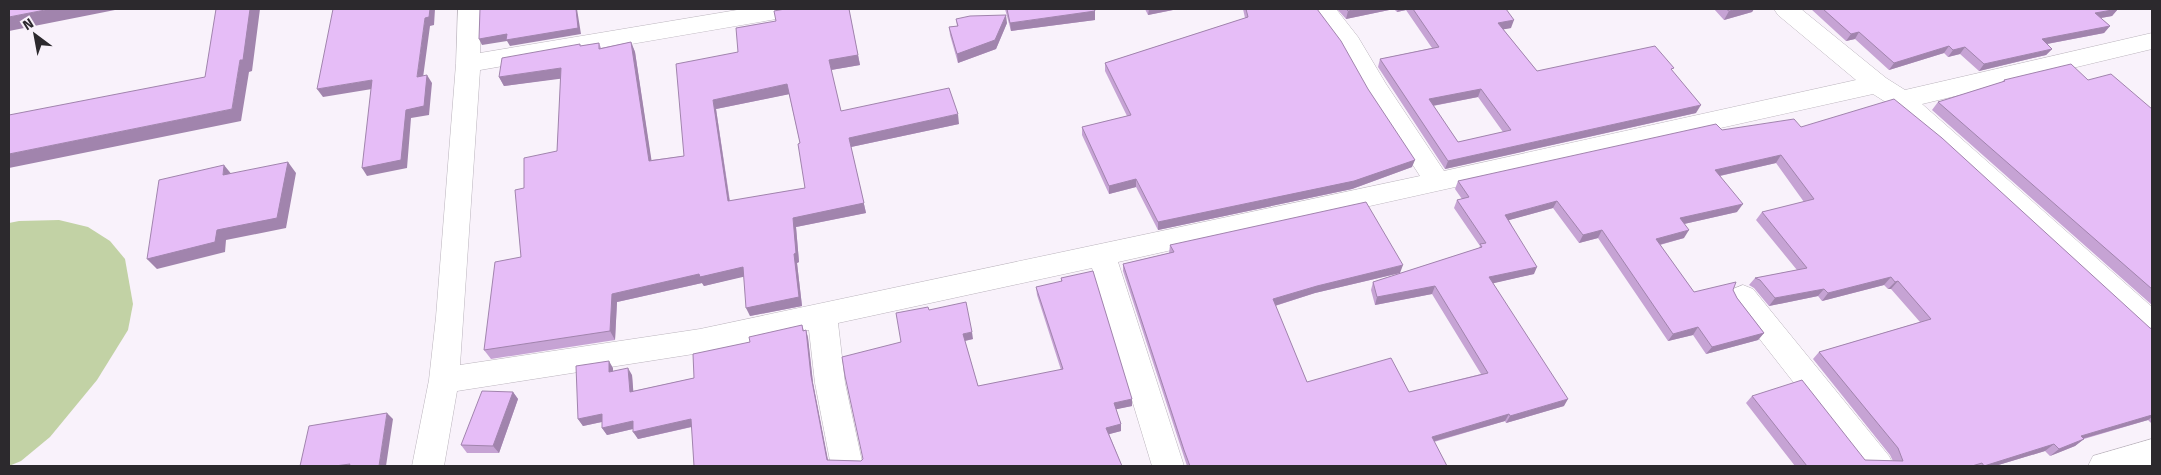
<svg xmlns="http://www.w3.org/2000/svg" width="2161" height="475" viewBox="0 0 2161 475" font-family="'Fira Sans',sans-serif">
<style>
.green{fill:#c2d2a5}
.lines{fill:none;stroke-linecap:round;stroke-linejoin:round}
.minor-casing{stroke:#bbb4bd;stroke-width:1}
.minor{fill:#fff;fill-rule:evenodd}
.wall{fill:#c6a3d4;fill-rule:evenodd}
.shaded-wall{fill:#a184ad}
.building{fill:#e6bdf7;stroke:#a184ad;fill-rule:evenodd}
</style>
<rect width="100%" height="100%" fill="#f9f2fb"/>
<path class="green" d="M 59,220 L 88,227 L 110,241 L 125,259 L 133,304 L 128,330 L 97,380 L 50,437 L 21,461 L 9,466 L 9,223 L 19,221 Z"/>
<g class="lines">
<g class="minor-casing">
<path id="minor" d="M 458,9 L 482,9 L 480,53 L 743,9 L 800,9 L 796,15 L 788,17 L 480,70 L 460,365 L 700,329 L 1420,176 L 1368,96 L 1341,48 L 1312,9 L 1336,9 L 1358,37 L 1386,84 L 1444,171 L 1856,80 L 1778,15 L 1774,9 L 1801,9 L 1886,78 L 1905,90 L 2152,33 L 2152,49 L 1922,104 L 2152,307 L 2152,337 L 2142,334 L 1937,145 L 1892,106 L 1873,94 L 1118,262 L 1184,466 L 1152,466 L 1092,268 L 838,323 L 845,383 L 863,466 L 831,466 L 815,383 L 809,330 L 700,353 L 457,391 L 444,466 L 412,466 L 429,380 L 436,317 L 456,64 Z
M 1743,285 L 1753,289 L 1889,456 L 1894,466 L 1859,466 L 1733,305 L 1729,297 L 1733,289 Z
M 2152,439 L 2152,466 L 2088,466 L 2093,456 Z"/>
</g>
<use href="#minor" class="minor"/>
</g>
<path class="wall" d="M 824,9 L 849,9 L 860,65 L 831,70 L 841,111 L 959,124 L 851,147 L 866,213 L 796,227 L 799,262 L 797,263 L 802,306 L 750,316 L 744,276 L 704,286 L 702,283 L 617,302 L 615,340 L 491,359 L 484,350 L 521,257 L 524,188 L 557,151 L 561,78 L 504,86 L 499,77 L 580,46 L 599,43 L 601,48 L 631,42 L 635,52 L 651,160 L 684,156 L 738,52 L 776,21 ZM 789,94 L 800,143 L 805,188 L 730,201 L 716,109 Z
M 1005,9 L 1094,9 L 1095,11 L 1095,20 L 1011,31 Z
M 1145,9 L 1178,9 L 1148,15 Z
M 1243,9 L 1317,9 L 1412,167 L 1352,189 L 1158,230 L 1136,187 L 1109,194 L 1082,135 L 1082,127 L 1127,116 L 1105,71 L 1105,63 L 1245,18 Z
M 1337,9 L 1394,9 L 1346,19 Z
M 1394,9 L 1506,9 L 1511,28 L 1503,29 L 1537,71 L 1672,71 L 1696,113 L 1445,169 L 1378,67 L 1380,59 L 1432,48 L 1406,10 L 1397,12 ZM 1478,97 L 1503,132 L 1458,142 L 1433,106 Z
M 1714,9 L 1754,9 L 1752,12 L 1724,20 Z
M 1811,9 L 2118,9 L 2112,16 L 2101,18 L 2110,26 L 2104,33 L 2047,44 L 2052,49 L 2046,55 L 1979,71 L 1960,54 L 1948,57 L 1944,53 L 1889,70 L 1855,39 L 1846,41 Z
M 956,19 L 1007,23 L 996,49 L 958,63 L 950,35 L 949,27 L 957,26 Z
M 2004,80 L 2088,80 L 2152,109 L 2152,305 L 1932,110 L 1938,102 L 2002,82 Z
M 1801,127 L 2152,329 L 2152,424 L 2148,420 L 2084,439 L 2075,446 L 2050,456 L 2045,451 L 1995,466 L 1795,466 L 1746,403 L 1752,396 L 1865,460 L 1893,461 L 1890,455 L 1813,359 L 1819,352 L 1920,322 L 1891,289 L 1888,289 L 1884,285 L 1822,301 L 1818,296 L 1769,306 L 1754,288 L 1749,285 L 1755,278 L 1797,270 L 1756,220 L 1762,212 L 1804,202 L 1776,163 L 1720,176 L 1737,212 L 1684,224 L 1684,238 L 1660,245 L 1694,292 L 1733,290 L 1737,298 L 1764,333 L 1758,340 L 1706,354 L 1693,335 L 1668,341 L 1598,238 L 1579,243 L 1553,208 L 1509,220 L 1534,274 L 1493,283 L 1564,406 L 1506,423 L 1505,421 L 1434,442 L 1447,466 L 1187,466 L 1123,271 L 1123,264 L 1169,253 L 1170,245 L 1400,273 L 1315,293 L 1275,306 L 1307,382 L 1409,392 L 1481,374 L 1432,294 L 1375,305 L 1371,290 L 1373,282 L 1479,248 L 1480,246 L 1454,208 L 1457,200 L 1462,199 L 1455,189 L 1458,181 L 1722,130 Z
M 1061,278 L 1132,399 L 1132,406 L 1116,409 L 1121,424 L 1121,431 L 1109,434 L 1122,466 L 694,466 L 692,427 L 638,439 L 633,429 L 607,435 L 602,428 L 602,422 L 583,426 L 578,419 L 613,368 L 613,371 L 632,375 L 633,391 L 694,378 L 750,342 L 802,325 L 804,331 L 806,330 L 808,338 L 813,383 L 828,460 L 861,461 L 863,459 L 901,342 L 929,310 L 973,339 L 965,341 L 978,386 L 1061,370 L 1037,295 L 1036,287 L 1061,282 Z
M 513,392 L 518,399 L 499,453 L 467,453 L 461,445 Z"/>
<path class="shaded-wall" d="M 50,9 L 120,9 L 9,31 L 9,17 Z
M 250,9 L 260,9 L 252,71 L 249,72 L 241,121 L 9,168 L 9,154 L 232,109 L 240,60 Z
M 430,9 L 435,9 L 434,25 L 430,26 L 422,85 L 417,77 L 425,18 Z
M 576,9 L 577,9 L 581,34 L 510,46 L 507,41 L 482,45 L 479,39 Z
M 1149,9 L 1178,9 L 1148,15 Z
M 1358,9 L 1394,9 L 1346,19 L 1348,11 Z
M 1398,9 L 1406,9 L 1406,10 L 1397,12 Z
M 1738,9 L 1754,9 L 1752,12 L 1724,20 L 1729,11 Z
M 2118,9 L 2112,16 L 2089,20 L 2095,13 Z
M 1095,11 L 1095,20 L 1011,31 L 1010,23 Z
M 1006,15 L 1007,23 L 996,49 L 958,63 L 957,54 Z
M 1514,20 L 1511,28 L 1495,31 L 1498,23 Z
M 2110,26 L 2104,33 L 2036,46 L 2042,39 Z
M 1859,32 L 1855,39 L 1846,41 L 1851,34 Z
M 631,42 L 635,52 L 653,170 L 649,161 Z
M 1949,46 L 1944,53 L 1889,70 L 1894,63 Z
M 1965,47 L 1960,54 L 1948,57 L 1953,50 Z
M 2052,49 L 2046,55 L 1979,71 L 1984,64 Z
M 858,55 L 860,65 L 831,70 L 829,60 Z
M 561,68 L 566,78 L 504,86 L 499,77 Z
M 427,75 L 432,83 L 429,115 L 411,118 L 407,168 L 367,176 L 362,168 Z
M 372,80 L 378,88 L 323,97 L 317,89 Z
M 787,84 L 790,94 L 716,109 L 731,211 L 728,201 L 713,100 Z
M 1481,89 L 1478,97 L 1426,107 L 1429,99 Z
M 1701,105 L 1696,113 L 1445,169 L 1448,161 Z
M 958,114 L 959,124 L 851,147 L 866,213 L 796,227 L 799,262 L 797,263 L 802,306 L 750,316 L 746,308 L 794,254 L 793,218 L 849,138 Z
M 1781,155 L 1776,163 L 1710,178 L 1715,170 Z
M 1415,160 L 1412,167 L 1352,189 L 1158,230 L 1158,222 Z
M 288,162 L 296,173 L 286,228 L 226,240 L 225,252 L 157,269 L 147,259 L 217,230 Z
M 224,165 L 233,176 L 223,175 Z
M 1136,179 L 1136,187 L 1109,194 L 1109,186 Z
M 1557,201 L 1553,208 L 1502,222 L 1505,215 Z
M 1743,204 L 1737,212 L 1675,226 L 1680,218 Z
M 1602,230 L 1598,238 L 1579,243 L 1583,235 Z
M 1689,230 L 1684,238 L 1651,247 L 1656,239 Z
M 1403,265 L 1400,273 L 1315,293 L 1271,307 L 1273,299 L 1317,286 Z
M 743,267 L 747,276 L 704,286 L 702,283 L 617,302 L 615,340 L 610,331 L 612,294 L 699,274 Z
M 1537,267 L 1534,274 L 1486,285 L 1489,277 Z
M 1891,277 L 1884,285 L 1822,301 L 1828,293 Z
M 1898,281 L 1891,289 L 1888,289 L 1895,282 Z
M 1435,286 L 1432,294 L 1375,305 L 1377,297 Z
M 1824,289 L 1818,296 L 1769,306 L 1775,298 Z
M 1698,327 L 1693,335 L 1668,341 L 1673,334 Z
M 806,330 L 808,338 L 813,383 L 829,466 L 827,460 L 811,376 Z
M 972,332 L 973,339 L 964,341 L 963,334 Z
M 1764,333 L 1758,340 L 1706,354 L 1712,347 Z
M 609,361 L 613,368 L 613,379 L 609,372 Z
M 628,368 L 632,375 L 634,399 L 630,392 Z
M 513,392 L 518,399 L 499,453 L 493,446 Z
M 1132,399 L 1132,406 L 1113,410 L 1114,403 Z
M 1568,399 L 1564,406 L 1506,423 L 1510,416 Z
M 387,413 L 393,419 L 386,466 L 379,466 Z
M 602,414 L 606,421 L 583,426 L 578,419 Z
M 1509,414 L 1505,421 L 1428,443 L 1432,437 Z
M 2152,415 L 2152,417 L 2148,420 L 2071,442 L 2081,436 Z
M 691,419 L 695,426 L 638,439 L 633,432 Z
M 633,421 L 637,428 L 607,435 L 602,428 Z
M 1121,424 L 1121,431 L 1106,435 L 1106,428 Z
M 2084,439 L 2075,446 L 2050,456 L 2059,449 Z
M 2054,444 L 2045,451 L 1995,466 L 1983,466 Z
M 350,464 L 352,466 L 335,466 Z"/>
<path class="building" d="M 9,9 L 50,9 L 9,17 Z
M 216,9 L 250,9 L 243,60 L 240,60 L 232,109 L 9,154 L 9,115 L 205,77 Z
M 333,9 L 430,9 L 429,17 L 425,18 L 417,77 L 427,75 L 424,106 L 406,110 L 401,160 L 362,168 L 372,80 L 317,89 Z
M 480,9 L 576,9 L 578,28 L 506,40 L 507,34 L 479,39 Z
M 785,9 L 849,9 L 858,55 L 829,60 L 841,111 L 949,88 L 958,114 L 849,138 L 864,203 L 793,218 L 796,253 L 794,254 L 799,297 L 746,308 L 743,267 L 700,277 L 699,274 L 612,294 L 610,331 L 484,350 L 495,262 L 521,257 L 515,190 L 524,188 L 524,158 L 557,151 L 561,68 L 499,77 L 502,58 L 580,44 L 580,46 L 599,43 L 599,49 L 631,42 L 649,161 L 684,156 L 676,64 L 738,52 L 736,28 L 776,21 L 774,11 ZM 787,84 L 800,143 L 798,144 L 805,188 L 728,201 L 713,100 Z
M 1007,9 L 1094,9 L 1095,11 L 1010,23 Z
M 1246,9 L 1317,9 L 1341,41 L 1368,89 L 1415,160 L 1354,181 L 1158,222 L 1136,179 L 1109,186 L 1082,127 L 1131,115 L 1105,63 L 1248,17 Z
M 1346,9 L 1358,9 L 1348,11 Z
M 1413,9 L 1506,9 L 1514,20 L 1498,23 L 1537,71 L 1655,46 L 1674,68 L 1671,69 L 1701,105 L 1448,161 L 1380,59 L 1439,47 ZM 1481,89 L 1511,130 L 1458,142 L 1429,99 Z
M 1726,9 L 1738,9 L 1729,11 Z
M 1823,9 L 2118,9 L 2095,13 L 2110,26 L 2042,39 L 2052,49 L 1984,64 L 1965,47 L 1953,50 L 1949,46 L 1894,63 L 1859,32 L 1851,34 Z
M 1006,15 L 995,40 L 957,54 L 949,27 L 958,26 L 956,19 L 970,16 Z
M 2071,64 L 2088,80 L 2111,74 L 2152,109 L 2152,289 L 1938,102 L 2005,81 L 2004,80 Z
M 1894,99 L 1942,138 L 2150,328 L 2152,329 L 2152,415 L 2081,436 L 2084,439 L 2059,449 L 2054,444 L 1984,466 L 1982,463 L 1972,466 L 1807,466 L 1752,396 L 1802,380 L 1865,460 L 1903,461 L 1898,448 L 1819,352 L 1931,319 L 1898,281 L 1895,282 L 1891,277 L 1828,293 L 1824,289 L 1775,298 L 1760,280 L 1755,278 L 1807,268 L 1762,212 L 1814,199 L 1781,155 L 1715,170 L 1743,204 L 1680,218 L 1689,230 L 1656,239 L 1694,292 L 1736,282 L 1733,290 L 1737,298 L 1764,333 L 1712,347 L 1698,327 L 1673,334 L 1602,230 L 1583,235 L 1557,201 L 1505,215 L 1537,267 L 1489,277 L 1568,399 L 1510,416 L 1509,414 L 1432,437 L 1447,466 L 1190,466 L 1184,450 L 1123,264 L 1174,252 L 1170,245 L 1366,202 L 1403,265 L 1317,286 L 1273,299 L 1307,382 L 1391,358 L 1409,392 L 1488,373 L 1435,286 L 1377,297 L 1373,282 L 1482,247 L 1480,244 L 1486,243 L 1457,200 L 1469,197 L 1458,181 L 1716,124 L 1722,130 L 1794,119 L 1801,127 Z
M 288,162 L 277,218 L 217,230 L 215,242 L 147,259 L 159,180 L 224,165 L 223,175 Z
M 1093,271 L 1132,399 L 1114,403 L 1121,424 L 1106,428 L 1122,466 L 694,466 L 691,419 L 633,432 L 633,421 L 602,428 L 602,414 L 578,419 L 576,366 L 609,361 L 609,372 L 628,368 L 630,392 L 694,378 L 693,354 L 750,342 L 749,337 L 802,325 L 803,331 L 806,330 L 811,376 L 827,460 L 861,461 L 863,459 L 845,376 L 842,357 L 901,342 L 896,313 L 928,307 L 929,310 L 966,302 L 972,332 L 963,334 L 978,386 L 1063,369 L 1036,287 L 1062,281 L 1061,278 Z
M 482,391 L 513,392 L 493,446 L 461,445 Z
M 387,413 L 379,466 L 349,466 L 350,464 L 335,466 L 300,466 L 309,426 Z"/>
<rect width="2161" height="475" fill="none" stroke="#2c292d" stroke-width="20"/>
<g transform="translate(35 35) rotate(328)" stroke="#f9f2fb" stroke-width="4" paint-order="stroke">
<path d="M0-4L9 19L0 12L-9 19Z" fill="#2c292d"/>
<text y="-8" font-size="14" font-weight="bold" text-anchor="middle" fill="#2c292d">N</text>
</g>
</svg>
